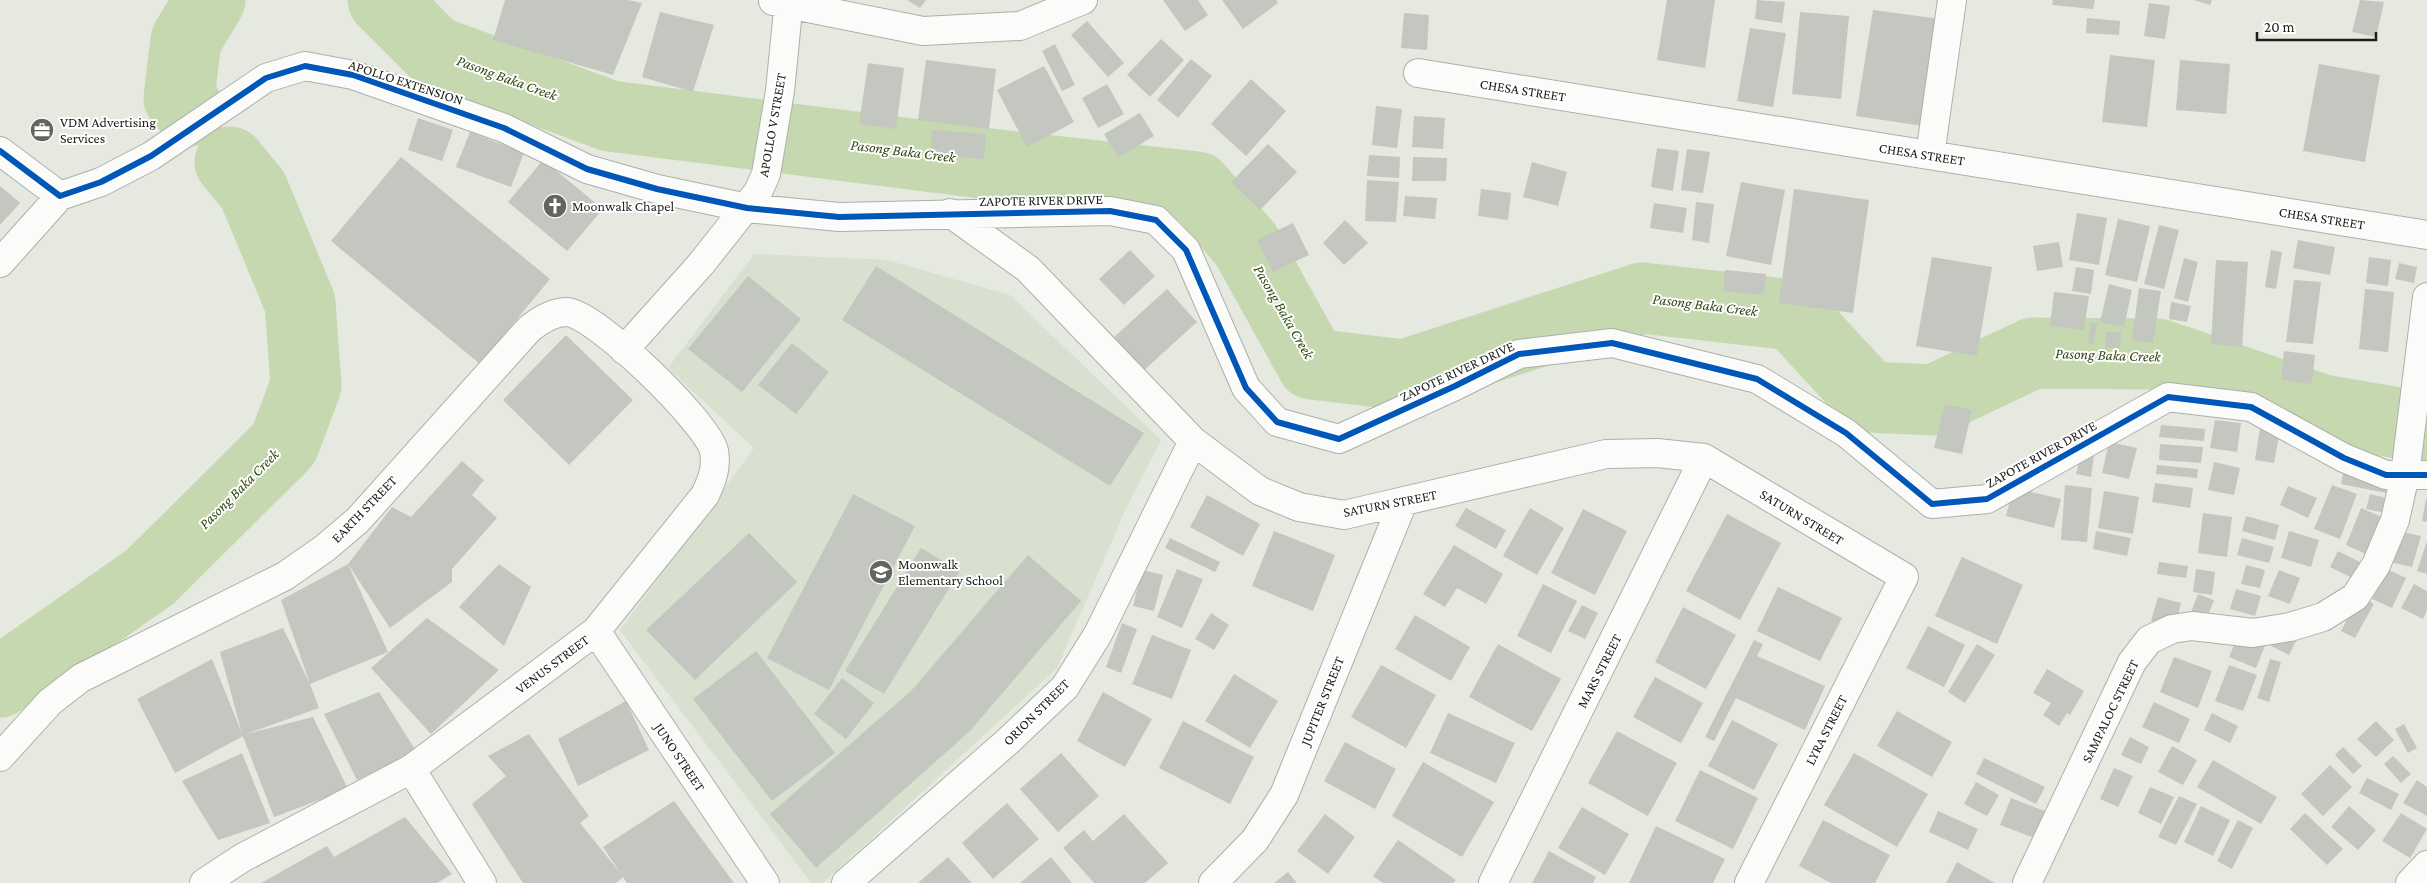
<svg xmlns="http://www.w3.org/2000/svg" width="2427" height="883" viewBox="0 0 2427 883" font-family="'Crimson Pro',serif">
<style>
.built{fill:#d8e0cf}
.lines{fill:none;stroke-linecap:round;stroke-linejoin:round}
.river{stroke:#c5d8b0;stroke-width:71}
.building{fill:#c4c7c0}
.minor-casing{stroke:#adb0aa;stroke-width:30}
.minor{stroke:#fbfcfa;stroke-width:28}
.cycleway-casing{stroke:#fff;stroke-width:9}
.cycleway{stroke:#0057b8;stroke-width:6}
.labels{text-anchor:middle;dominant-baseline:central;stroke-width:4;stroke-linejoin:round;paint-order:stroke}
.street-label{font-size:14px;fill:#1c1f19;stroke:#fff}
.poi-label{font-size:14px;fill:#1c1f19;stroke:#fff;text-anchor:start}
.water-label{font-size:15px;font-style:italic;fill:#334811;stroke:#fff}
</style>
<rect width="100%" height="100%" fill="#e5e9e0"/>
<path class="built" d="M 754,254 L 887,260 L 1010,295 L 1161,440 L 1123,515 L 1057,668 L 823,883 L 811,883 L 620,630 L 754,448 L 668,368 Z"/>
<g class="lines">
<path class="river" d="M 383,0 L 434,51 L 610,116 L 998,165 L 1197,187 L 1246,245 L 1312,364 L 1404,375 L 1642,298 L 1793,315 L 1869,397 L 1934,400 L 2033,353 L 2158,354 L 2323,410 L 2427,428
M 190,111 L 179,98 L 186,40 L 210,0
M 0,682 L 150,577 L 284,444 L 306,385 L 300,303 L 253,190 L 230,162"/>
</g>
<path class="building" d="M 505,0 L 628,0 L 642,3 L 613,75 L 493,40 Z
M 907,0 L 926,0 L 920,8 Z
M 1163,0 L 1198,0 L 1208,15 L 1185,31 Z
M 1222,0 L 1276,0 L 1278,3 L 1243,29 Z
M 1667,0 L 1715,0 L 1705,68 L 1657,60 Z
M 1757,0 L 1785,2 L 1782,23 L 1755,19 Z
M 2053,0 L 2095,0 L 2093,9 L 2052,5 Z
M 2193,0 L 2212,0 L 2210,5 Z
M 2360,0 L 2384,2 L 2376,37 L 2352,32 Z
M 2149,3 L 2170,6 L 2165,39 L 2144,36 Z
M 1873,10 L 1940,19 L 1923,126 L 1856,116 Z
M 660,12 L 714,25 L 693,92 L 642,77 Z
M 1800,12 L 1849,16 L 1841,99 L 1792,94 Z
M 1404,13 L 1429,15 L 1427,50 L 1401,48 Z
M 2087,18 L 2120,21 L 2119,35 L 2086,33 Z
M 1087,21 L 1124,63 L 1108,77 L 1071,35 Z
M 1750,28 L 1786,33 L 1773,107 L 1737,101 Z
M 1161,39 L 1184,60 L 1150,97 L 1127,75 Z
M 1055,44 L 1075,85 L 1062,91 L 1042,51 Z
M 2110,55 L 2155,60 L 2147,127 L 2102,122 Z
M 1191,59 L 1212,76 L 1178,118 L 1157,100 Z
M 926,60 L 996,69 L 989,129 L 918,120 Z
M 2180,60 L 2230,64 L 2226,114 L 2176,110 Z
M 868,63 L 904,68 L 896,129 L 859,124 Z
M 2319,64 L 2380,75 L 2365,162 L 2303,151 Z
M 1044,66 L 1074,122 L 1027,147 L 997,90 Z
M 1251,79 L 1286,111 L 1246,156 L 1211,124 Z
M 1107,84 L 1124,114 L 1098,128 L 1082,98 Z
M 1376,106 L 1402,109 L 1397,148 L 1372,145 Z
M 1140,113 L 1154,136 L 1118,158 L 1104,134 Z
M 1414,116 L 1445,118 L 1443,149 L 1412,147 Z
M 418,118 L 453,130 L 442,161 L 408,150 Z
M 932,130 L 986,134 L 984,159 L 930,155 Z
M 470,132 L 524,153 L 511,187 L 456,167 Z
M 1268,144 L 1297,172 L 1260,210 L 1231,182 Z
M 1657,148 L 1679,151 L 1673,191 L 1651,187 Z
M 1687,149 L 1710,152 L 1703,193 L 1681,190 Z
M 1369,155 L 1400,157 L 1399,178 L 1367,176 Z
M 401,157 L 550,279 L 480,364 L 331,241 Z
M 1413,157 L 1447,158 L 1446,181 L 1412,181 Z
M 543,160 L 603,209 L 567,251 L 508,202 Z
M 1532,162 L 1567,172 L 1558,206 L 1523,197 Z
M 1367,180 L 1399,182 L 1396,222 L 1365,221 Z
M 1741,182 L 1785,190 L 1771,265 L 1726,256 Z
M 0,186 L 20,203 L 0,225 Z
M 1481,189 L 1511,193 L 1508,220 L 1478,216 Z
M 1794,189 L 1869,200 L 1853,313 L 1779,303 Z
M 1405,196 L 1437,198 L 1435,219 L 1403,216 Z
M 1696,202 L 1714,204 L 1709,243 L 1692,240 Z
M 1654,203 L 1687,208 L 1683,233 L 1650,228 Z
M 2077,213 L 2107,218 L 2099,265 L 2069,260 Z
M 2118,219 L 2150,226 L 2137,282 L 2105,275 Z
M 1345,220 L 1368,243 L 1344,265 L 1323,243 Z
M 1293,223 L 1309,255 L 1273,272 L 1257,240 Z
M 2159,225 L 2179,230 L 2164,289 L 2144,284 Z
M 2298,240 L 2335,247 L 2330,275 L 2293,268 Z
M 2059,242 L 2063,267 L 2037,271 L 2033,246 Z
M 1130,250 L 1155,276 L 1124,305 L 1099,279 Z
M 2271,250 L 2282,252 L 2276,289 L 2265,287 Z
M 1932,257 L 1992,267 L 1977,356 L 1916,346 Z
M 2369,257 L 2391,260 L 2388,286 L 2366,283 Z
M 2184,258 L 2198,262 L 2188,302 L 2174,298 Z
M 2216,260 L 2248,262 L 2242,347 L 2211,344 Z
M 2399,263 L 2417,267 L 2414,283 L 2395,279 Z
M 876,266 L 1144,433 L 1110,486 L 842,320 Z
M 2076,267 L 2094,270 L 2091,294 L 2072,291 Z
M 1725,270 L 1766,274 L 1764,295 L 1723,291 Z
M 748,276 L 801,319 L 742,392 L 688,349 Z
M 2294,280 L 2321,282 L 2313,344 L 2286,342 Z
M 2109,284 L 2132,290 L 2124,327 L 2100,322 Z
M 2139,288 L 2161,291 L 2153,343 L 2132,340 Z
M 1167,289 L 1197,322 L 1142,372 L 1112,339 Z
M 2365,289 L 2394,292 L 2388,352 L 2359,349 Z
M 2054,292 L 2089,296 L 2084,330 L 2050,326 Z
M 2171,302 L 2191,306 L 2187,322 L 2169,319 Z
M 2090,322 L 2097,323 L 2094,344 L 2088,343 Z
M 2106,332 L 2121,332 L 2120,348 L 2105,348 Z
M 566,335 L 633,400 L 569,465 L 503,400 Z
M 792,343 L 829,372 L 796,414 L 758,385 Z
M 2284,351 L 2315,355 L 2312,384 L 2281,380 Z
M 1945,404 L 1972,410 L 1962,454 L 1934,448 Z
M 2215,420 L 2241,423 L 2237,452 L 2210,448 Z
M 2161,425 L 2205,429 L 2204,441 L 2159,437 Z
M 2260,428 L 2280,431 L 2274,463 L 2255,460 Z
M 2109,442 L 2137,448 L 2129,479 L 2102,473 Z
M 2096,443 L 2091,477 L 2076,474 L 2081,455 Z
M 2160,444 L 2203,447 L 2201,463 L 2159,460 Z
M 462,461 L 484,480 L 472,495 L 497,518 L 452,569 L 452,582 L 390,628 L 348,564 L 388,652 L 310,684 L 319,708 L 246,734 L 313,717 L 348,789 L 274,817 L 242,734 L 220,652 L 283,628 L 310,684 L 281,600 L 348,564 L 392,507 L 411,517 Z
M 2214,462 L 2240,468 L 2234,495 L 2208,490 Z
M 2157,465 L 2198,469 L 2197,478 L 2156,474 Z
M 2344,469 L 2394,479 L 2391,494 L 2341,484 Z
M 2155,483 L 2193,488 L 2190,508 L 2152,502 Z
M 2065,485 L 2092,488 L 2087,542 L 2061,540 Z
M 2332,485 L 2357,494 L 2340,539 L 2314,529 Z
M 2288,486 L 2317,498 L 2308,518 L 2280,505 Z
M 2013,488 L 2061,499 L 2054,528 L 2006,516 Z
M 2104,491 L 2139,497 L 2133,534 L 2098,528 Z
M 853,494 L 915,526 L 829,690 L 767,658 Z
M 2370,494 L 2394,500 L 2390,514 L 2366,509 Z
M 1207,495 L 1260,524 L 1243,556 L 1190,527 Z
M 2426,499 L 2427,499 L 2427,522 L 2422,521 Z
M 1466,508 L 1506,530 L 1496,549 L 1455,526 Z
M 1530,508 L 1564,528 L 1537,575 L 1503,556 Z
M 2361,508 L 2384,518 L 2368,555 L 2346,545 Z
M 1583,509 L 1627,531 L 1595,595 L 1551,573 Z
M 2203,513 L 2232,517 L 2227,557 L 2198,553 Z
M 1727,514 L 1781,543 L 1740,620 L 1686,591 Z
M 2246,516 L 2279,525 L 2275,540 L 2242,531 Z
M 2394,530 L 2421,536 L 2412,567 L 2385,561 Z
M 1274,531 L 1335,555 L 1313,611 L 1252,586 Z
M 2096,531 L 2131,538 L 2127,556 L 2093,549 Z
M 2289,531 L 2319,540 L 2311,567 L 2281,558 Z
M 749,533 L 797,582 L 695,680 L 646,630 Z
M 1170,538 L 1220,562 L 1215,572 L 1165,548 Z
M 2242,538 L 2274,547 L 2269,563 L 2237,555 Z
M 2427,541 L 2427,574 L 2417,571 Z
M 1454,545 L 1503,574 L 1486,604 L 1457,588 L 1445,607 L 1423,594 Z
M 921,548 L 960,571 L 884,694 L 845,671 Z
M 2338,551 L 2368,566 L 2360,582 L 2330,567 Z
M 1028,555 L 1081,601 L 970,731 L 816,868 L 770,814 L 911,691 Z
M 1962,557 L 2023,585 L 1997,644 L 1935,616 Z
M 2159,562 L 2188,566 L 2186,578 L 2157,574 Z
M 499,564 L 531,587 L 504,646 L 459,607 Z
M 2246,565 L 2265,570 L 2260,588 L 2241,584 Z
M 1177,569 L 1203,579 L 1182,628 L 1157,617 Z
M 2196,569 L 2215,572 L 2212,595 L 2193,592 Z
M 2387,569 L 2406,578 L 2392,608 L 2372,599 Z
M 1142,570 L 1163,575 L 1154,611 L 1133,606 Z
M 2279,570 L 2300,578 L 2290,604 L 2268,596 Z
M 1543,584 L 1577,601 L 1551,653 L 1517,636 Z
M 2414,584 L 2427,591 L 2427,610 L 2423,619 L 2401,608 Z
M 1778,587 L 1842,618 L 1820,661 L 1757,631 Z
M 2236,589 L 2261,596 L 2255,616 L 2230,609 Z
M 2198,594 L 2214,600 L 2204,626 L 2188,620 Z
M 2360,596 L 2374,604 L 2355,638 L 2341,631 Z
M 2158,597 L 2181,603 L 2175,627 L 2151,621 Z
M 1582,605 L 1598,613 L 1585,639 L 1568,631 Z
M 1683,607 L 1736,635 L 1706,689 L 1655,662 Z
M 1211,613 L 1229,625 L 1214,650 L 1195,639 Z
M 1415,615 L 1470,647 L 1451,681 L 1395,649 Z
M 427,618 L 499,670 L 431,734 L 371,668 Z
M 1122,623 L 1137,629 L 1121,673 L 1106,667 Z
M 1928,626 L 1965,645 L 1944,687 L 1906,668 Z
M 2279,630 L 2297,639 L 2289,655 L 2271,646 Z
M 1152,635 L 1191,650 L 1172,699 L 1132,684 Z
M 2238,636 L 2265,646 L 2256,668 L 2229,657 Z
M 1754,640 L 1763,644 L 1757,656 L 1825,686 L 1805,730 L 1736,698 L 1714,741 L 1705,737 Z
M 1498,644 L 1561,679 L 1532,731 L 1469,697 Z
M 1977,644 L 1995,655 L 1965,703 L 1948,692 Z
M 756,651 L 835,753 L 772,801 L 693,699 Z
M 2174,657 L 2212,671 L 2198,708 L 2160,692 Z
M 212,659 L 243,736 L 175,773 L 137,699 Z
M 2270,659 L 2281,662 L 2269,702 L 2257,698 Z
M 1381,665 L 1436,695 L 1406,748 L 1351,717 Z
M 2229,665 L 2257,675 L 2243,711 L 2215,701 Z
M 2047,669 L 2084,691 L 2070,715 L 2067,713 L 2059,726 L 2043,715 L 2051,703 L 2033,693 Z
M 1234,674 L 1278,701 L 1250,748 L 1205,721 Z
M 1655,677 L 1703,703 L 1681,743 L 1633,717 Z
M 842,678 L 874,703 L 846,739 L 814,714 Z
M 379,692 L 416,751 L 357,780 L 324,714 Z
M 1103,692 L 1152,719 L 1125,767 L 1077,741 Z
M 626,701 L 649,750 L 578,786 L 558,739 Z
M 2154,702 L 2190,719 L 2179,743 L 2142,727 Z
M 1897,711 L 1952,742 L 1932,777 L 1877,746 Z
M 1448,713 L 1515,743 L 1496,783 L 1430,753 Z
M 2212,713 L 2238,726 L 2230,743 L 2204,730 Z
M 1732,720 L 1778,744 L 1754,790 L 1708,766 Z
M 1183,721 L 1254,757 L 1230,804 L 1159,768 Z
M 2376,721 L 2394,740 L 2376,757 L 2357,739 Z
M 2404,724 L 2417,748 L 2408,753 L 2395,729 Z
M 1617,731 L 1677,763 L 1648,816 L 1588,783 Z
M 529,734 L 589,816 L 580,823 L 621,874 L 603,847 L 674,801 L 734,883 L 627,883 L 623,877 L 616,883 L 523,883 L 472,804 L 506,776 L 488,756 Z
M 2130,737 L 2149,747 L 2141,764 L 2121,755 Z
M 1345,742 L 1396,769 L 1375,809 L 1324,781 Z
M 2172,746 L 2197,760 L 2183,785 L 2158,772 Z
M 2343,747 L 2362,766 L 2353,774 L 2335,755 Z
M 242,753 L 270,823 L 218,840 L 182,781 Z
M 1061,753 L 1099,796 L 1058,832 L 1020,789 Z
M 1854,753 L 1928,794 L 1897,847 L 1824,805 Z
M 2393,756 L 2411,774 L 2401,783 L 2384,764 Z
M 1984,758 L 2045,787 L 2036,804 L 1976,774 Z
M 2213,760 L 2277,797 L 2261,824 L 2197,787 Z
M 1423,762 L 1494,802 L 1462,857 L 1392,816 Z
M 2330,765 L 2352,787 L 2323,816 L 2301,794 Z
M 2114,768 L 2133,776 L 2118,807 L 2100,799 Z
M 1700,770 L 1758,798 L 1733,849 L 1675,821 Z
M 2367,778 L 2399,794 L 2391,810 L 2359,793 Z
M 2417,780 L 2427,787 L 2427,816 L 2403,803 Z
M 1976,782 L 1999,795 L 1987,816 L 1964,804 Z
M 2150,787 L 2174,797 L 2161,824 L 2138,813 Z
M 2179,796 L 2197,804 L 2176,845 L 2158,837 Z
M 2011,798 L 2047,812 L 2037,839 L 2000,825 Z
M 1007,803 L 1039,839 L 993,879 L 962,843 Z
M 2201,806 L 2230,820 L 2213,856 L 2184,842 Z
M 2349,806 L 2376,830 L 2358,850 L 2331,827 Z
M 1582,807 L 1629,834 L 1605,875 L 1558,848 Z
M 1938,811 L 1978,829 L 1968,850 L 1929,832 Z
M 2305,813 L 2343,849 L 2327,865 L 2290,829 Z
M 2401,813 L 2427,829 L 2410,858 L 2382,841 Z
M 1124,814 L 1168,863 L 1145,883 L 1094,883 L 1063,848 L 1084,830 L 1093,841 Z
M 1325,814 L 1355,837 L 1328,874 L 1297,851 Z
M 405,817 L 452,874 L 437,883 L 261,883 L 327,846 L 334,857 Z
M 1823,820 L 1890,855 L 1875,883 L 1831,883 L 1799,866 Z
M 2238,820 L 2253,828 L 2232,869 L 2217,861 Z
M 1656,826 L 1725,859 L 1713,883 L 1629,883 Z
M 1398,840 L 1456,880 L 1453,883 L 1383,883 L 1373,876 Z
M 1549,851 L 1596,877 L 1593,883 L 1532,883 Z
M 948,857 L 972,883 L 918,883 Z
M 1051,857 L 1072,883 L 1020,883 Z
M 1957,862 L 1995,883 L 1946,883 Z
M 1288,872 L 1297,883 L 1274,883 Z"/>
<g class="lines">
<g class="minor-casing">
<path id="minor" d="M 773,1 L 923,31 L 1020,26 L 1083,0
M 1418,73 L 2427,235
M 0,151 L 60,196 L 101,182 L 151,156 L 266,78 L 305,66 L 353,75 L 504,128 L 587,169 L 657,189 L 747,208 L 839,217 L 1110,211 L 1156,220 L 1186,250 L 1246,388 L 1277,422 L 1339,439 L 1455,386 L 1519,354 L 1612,343 L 1757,379 L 1846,433 L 1932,504 L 1987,499 L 2168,397 L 2251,407 L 2344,458 L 2386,475 L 2427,475
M 1930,155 L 1952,0
M 950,213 L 1028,269 L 1193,441 L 1260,491 L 1299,507 L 1344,515 L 1606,454 L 1657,453 L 1704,458 L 1904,577 L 1749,883
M 0,263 L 60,196
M 624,350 L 701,264 L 758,192 L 766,174 L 780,91 L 789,0
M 596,631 L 765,883
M 0,757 L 50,702 L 81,678 L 285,576 L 325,548 L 358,520 L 529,329 C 539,321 553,312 567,312 C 596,314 707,422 714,451 C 717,468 712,480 705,495 L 596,631 L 411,769 L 242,858 L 204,883
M 411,769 L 482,883
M 846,883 L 1007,742 L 1065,687 L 1098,634 L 1193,441
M 1213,883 L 1255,840 L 1284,795 L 1403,502
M 1493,883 L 1704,458
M 2027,883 L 2132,662 L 2149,640 L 2172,629 L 2192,626 L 2253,633 L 2290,627 L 2323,617 L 2355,597 L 2376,565 L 2395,520 L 2405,475 L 2427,297
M 2410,883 L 2427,865"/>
</g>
<use href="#minor" class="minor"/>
<g class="cycleway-casing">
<path id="cycleway" d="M 0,151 L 60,196 L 101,182 L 151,156 L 266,78 L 305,66 L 353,75 L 504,128 L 587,169 L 657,189 L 747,208 L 839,217 L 1110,211 L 1156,220 L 1186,250 L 1246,388 L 1277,422 L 1339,439 L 1455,386 L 1519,354 L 1612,343 L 1757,379 L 1846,433 L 1932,504 L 1987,499 L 2168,397 L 2251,407 L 2344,458 L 2386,475 L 2427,475"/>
</g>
<use href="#cycleway" class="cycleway"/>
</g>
<defs>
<g id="office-disc" transform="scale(1.25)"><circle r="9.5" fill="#62665f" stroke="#fff"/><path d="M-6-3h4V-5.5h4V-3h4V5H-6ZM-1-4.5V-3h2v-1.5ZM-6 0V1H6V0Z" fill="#fff"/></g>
<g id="church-disc" transform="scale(1.25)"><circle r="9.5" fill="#62665f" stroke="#fff"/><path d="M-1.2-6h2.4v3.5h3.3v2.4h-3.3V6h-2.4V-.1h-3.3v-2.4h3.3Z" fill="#fff"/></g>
<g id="school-disc" transform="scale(1.25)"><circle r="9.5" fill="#62665f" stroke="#fff"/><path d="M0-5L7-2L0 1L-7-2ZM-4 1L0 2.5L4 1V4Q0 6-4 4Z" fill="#fff"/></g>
</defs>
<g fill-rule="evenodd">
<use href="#office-disc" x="42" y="130"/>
<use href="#church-disc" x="555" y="206"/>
<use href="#school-disc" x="881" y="572"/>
</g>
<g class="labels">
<g class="street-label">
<text transform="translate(406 82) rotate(18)">APOLLO EXTENSION</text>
<text transform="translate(1523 90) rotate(9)">CHESA STREET</text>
<text transform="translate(772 125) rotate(-80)">APOLLO V STREET</text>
<text transform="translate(1922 154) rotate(9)">CHESA STREET</text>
<text transform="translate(1041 200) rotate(-1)">ZAPOTE RIVER DRIVE</text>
<text transform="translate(2322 218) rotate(9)">CHESA STREET</text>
<text transform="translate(1457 371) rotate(-25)">ZAPOTE RIVER DRIVE</text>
<text transform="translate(2041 454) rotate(-29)">ZAPOTE RIVER DRIVE</text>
<text transform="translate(1390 503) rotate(-11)">SATURN STREET</text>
<text transform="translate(364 509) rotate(-46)">EARTH STREET</text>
<text transform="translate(1802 517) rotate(31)">SATURN STREET</text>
<text transform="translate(552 664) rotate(-37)">VENUS STREET</text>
<text transform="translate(1599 671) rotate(-63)">MARS STREET</text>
<text transform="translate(1322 701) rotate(-68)">JUPITER STREET</text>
<text transform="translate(2110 711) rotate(-64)">SAMPALOC STREET</text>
<text transform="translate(1036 712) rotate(-45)">ORION STREET</text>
<text transform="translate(1826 730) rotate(-63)">LYRA STREET</text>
<text transform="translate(680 757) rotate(56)">JUNO STREET</text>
</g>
<g class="poi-label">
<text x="60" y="122">VDM Advertising<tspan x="60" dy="16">Services</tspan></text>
<text x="572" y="206">Moonwalk Chapel</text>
<text x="898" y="564">Moonwalk<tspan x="898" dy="16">Elementary School</tspan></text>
</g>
<g class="water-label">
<text transform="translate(507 78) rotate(20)">Pasong Baka Creek</text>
<text transform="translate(903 151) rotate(7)">Pasong Baka Creek</text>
<text transform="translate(1705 305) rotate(7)">Pasong Baka Creek</text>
<text transform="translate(1284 312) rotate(60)">Pasong Baka Creek</text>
<text transform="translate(2108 355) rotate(2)">Pasong Baka Creek</text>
<text transform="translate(239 489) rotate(-45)">Pasong Baka Creek</text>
</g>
</g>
<path d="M2257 32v8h119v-8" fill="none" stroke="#1c1f19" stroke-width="2.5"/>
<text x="2264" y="32" font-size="15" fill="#1c1f19" stroke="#ffffff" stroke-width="4" paint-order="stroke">20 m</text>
</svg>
